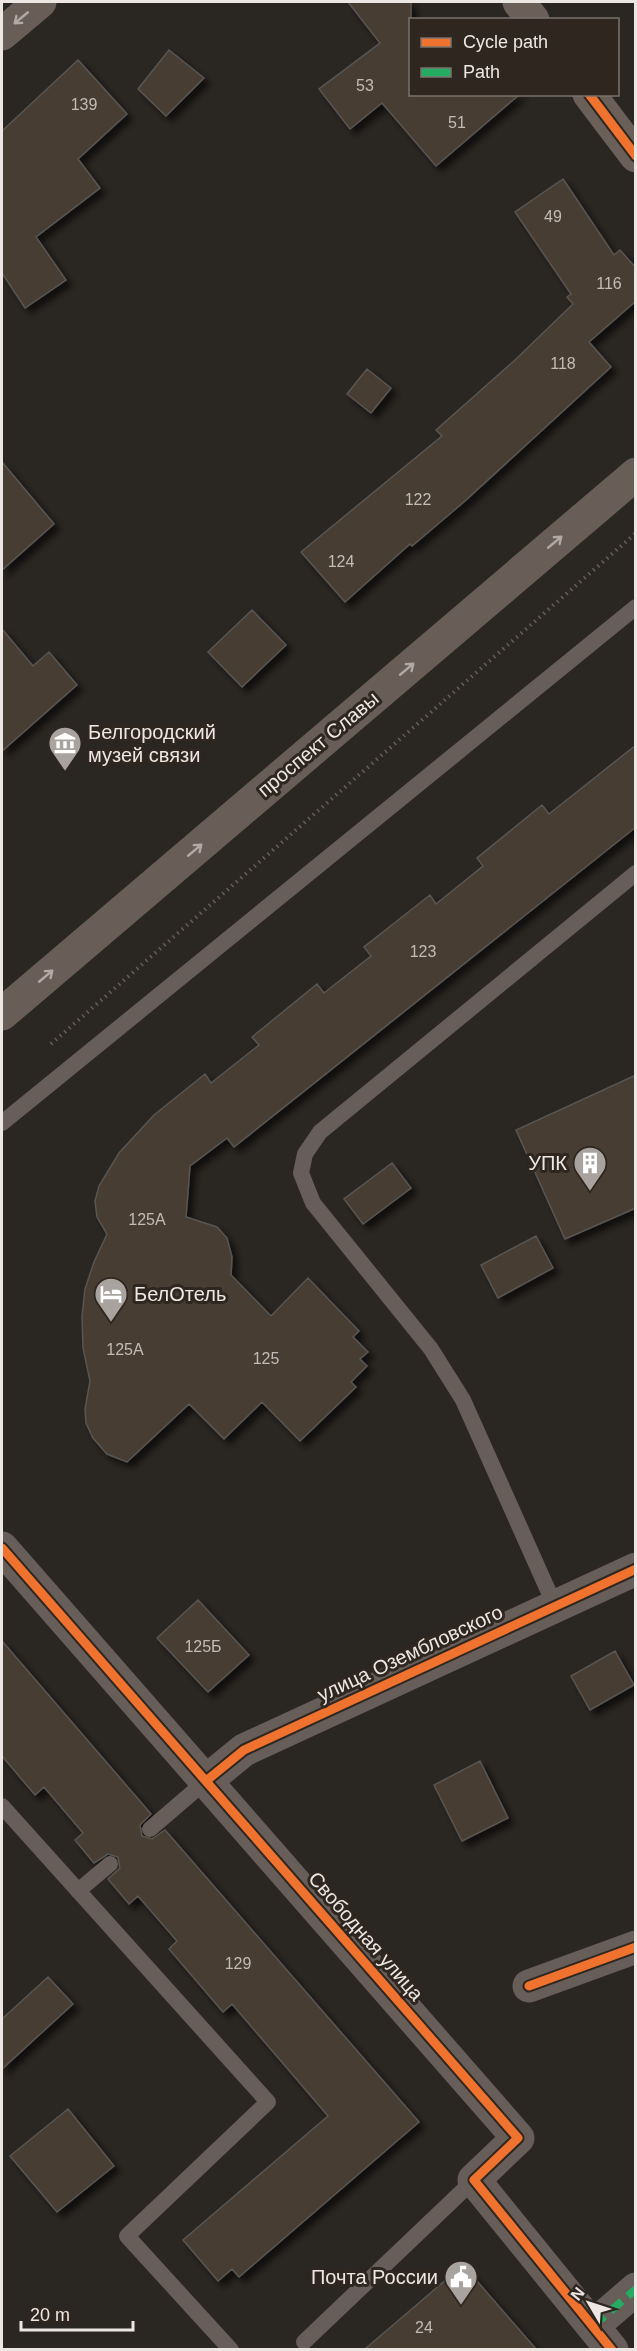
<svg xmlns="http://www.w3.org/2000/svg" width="637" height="2351" viewBox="0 0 637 2351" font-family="Helvetica,sans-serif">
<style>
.building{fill:#463c31;stroke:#595652;stroke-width:1.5;filter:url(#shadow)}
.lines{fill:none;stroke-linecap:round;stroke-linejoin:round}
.path{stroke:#665e5a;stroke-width:4;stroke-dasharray:1.5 4.5;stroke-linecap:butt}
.lane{stroke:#675d59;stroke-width:16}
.street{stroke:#675d59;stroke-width:33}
.secondary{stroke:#6b5f5a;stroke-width:33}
.primary{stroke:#695d58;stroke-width:33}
.quiet{stroke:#26ab63;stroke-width:8;stroke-dasharray:15 8;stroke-linecap:butt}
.cycleway-casing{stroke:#2e261f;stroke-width:13}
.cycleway{stroke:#ef722f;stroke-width:9}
.oneway{stroke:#b2a9a4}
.labels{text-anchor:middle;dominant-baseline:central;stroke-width:6;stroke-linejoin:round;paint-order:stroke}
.number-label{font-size:16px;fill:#c3bcb6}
.poi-label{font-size:20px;fill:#ede7e3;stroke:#2e261f;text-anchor:start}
.street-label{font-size:20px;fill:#ede7e3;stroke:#2e261f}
</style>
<defs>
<filter id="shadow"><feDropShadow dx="5.5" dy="5.5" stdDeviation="3" flood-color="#0009"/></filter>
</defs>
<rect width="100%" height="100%" fill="#2a2622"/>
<path class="building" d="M 348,2 L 411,2 L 411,94 L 520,94 L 436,166 L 382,103 L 350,129 L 319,89 L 380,43 Z
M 169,50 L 204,78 L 166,116 L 138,89 Z
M 78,60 L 127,114 L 78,159 L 100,188 L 36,237 L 66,280 L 25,308 L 2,273 L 2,131 Z
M 563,179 L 614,255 L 620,250 L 636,268 L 636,301 L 589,342 L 611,367 L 465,501 L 412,546 L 410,544 L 345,602 L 301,552 L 442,436 L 436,430 L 515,360 L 573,304 L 567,297 L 571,294 L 515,212 Z
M 367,369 L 391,388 L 371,413 L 347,394 Z
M 2,462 L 54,524 L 2,570 Z
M 252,610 L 286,645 L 242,687 L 208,652 Z
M 2,629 L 33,666 L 49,652 L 77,685 L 2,751 Z
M 636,745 L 636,827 L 234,1147 L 227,1138 L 190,1166 L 186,1217 L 217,1227 L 227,1238 L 232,1257 L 231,1275 L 271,1316 L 308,1278 L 359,1331 L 353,1337 L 368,1352 L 360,1359 L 367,1366 L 351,1382 L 356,1387 L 300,1441 L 262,1402 L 224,1439 L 189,1404 L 127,1462 L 107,1454 L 93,1438 L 86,1423 L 85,1409 L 90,1381 L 83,1348 L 82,1316 L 85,1289 L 94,1262 L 107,1234 L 97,1217 L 95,1201 L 99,1186 L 119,1153 L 154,1115 L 205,1074 L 211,1083 L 259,1045 L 252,1037 L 317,984 L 324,993 L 371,956 L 364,947 L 430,895 L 436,904 L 483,866 L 477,858 L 542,805 L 549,814 Z
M 636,1075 L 636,1208 L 565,1239 L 516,1130 Z
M 392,1163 L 411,1188 L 363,1224 L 344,1199 Z
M 536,1236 L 553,1268 L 498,1298 L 481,1265 Z
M 198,1600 L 249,1655 L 208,1692 L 157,1638 Z
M 2,1641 L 151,1814 L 140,1825 L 142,1836 L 152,1839 L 165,1830 L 172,1838 L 419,2122 L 239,2277 L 232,2269 L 218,2281 L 183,2240 L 328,2116 L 232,2004 L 223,2012 L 169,1949 L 177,1941 L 138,1896 L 129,1904 L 108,1879 L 120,1868 L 118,1857 L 108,1854 L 94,1863 L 75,1840 L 83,1833 L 44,1787 L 35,1795 L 2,1756 Z
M 615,1651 L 634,1685 L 590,1710 L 571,1676 Z
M 480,1761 L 508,1818 L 462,1841 L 434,1785 Z
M 48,1977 L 73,2004 L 2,2069 L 2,2019 Z
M 68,2109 L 114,2166 L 57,2212 L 10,2156 Z
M 463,2265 L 536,2349 L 365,2349 L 420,2302 Z"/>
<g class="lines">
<path class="path" d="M 51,1044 L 636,533"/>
<path class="lane" d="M 2,1123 L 636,607
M 555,1606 L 463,1400 L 431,1349 L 313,1203 L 301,1173 L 305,1154 L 320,1132 L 636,873
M 2,1806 L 268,2102 L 127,2236 L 231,2350
M 150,1829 L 206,1781
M 78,1891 L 110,1864
M 304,2342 L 474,2180"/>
<path class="street" d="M 2,1548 L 518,2138 L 474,2180 L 612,2350
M 206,1781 L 244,1750 L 636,1569
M 529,1986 L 636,1947
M 593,2326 L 636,2289"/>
<path class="secondary" d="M 519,2 L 533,20
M 589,94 L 636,156"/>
<path class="primary" d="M 2,34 L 40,2
M 2,1014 L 636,474"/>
<path class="quiet" d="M 593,2326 L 636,2289"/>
<g class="cycleway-casing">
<path id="cycleway" d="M 589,94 L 636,156
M 2,1548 L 518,2138 L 474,2180 L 612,2350
M 206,1781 L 244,1750 L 636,1569
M 529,1986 L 636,1947"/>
</g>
<use href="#cycleway" class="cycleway"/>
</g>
<defs><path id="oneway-shaft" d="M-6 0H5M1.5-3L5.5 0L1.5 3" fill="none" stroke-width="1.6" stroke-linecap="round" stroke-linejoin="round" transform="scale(1.5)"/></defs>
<g class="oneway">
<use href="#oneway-shaft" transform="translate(21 18) rotate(140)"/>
<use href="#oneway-shaft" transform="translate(555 542) rotate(-40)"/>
<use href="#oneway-shaft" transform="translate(407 669) rotate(-40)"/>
<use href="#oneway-shaft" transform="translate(195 850) rotate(-40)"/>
<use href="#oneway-shaft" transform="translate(46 976) rotate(-40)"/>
</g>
<defs>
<g id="museum-pin" transform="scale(1.725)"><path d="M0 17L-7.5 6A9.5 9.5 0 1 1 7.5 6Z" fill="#a9a39f" stroke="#2e261f"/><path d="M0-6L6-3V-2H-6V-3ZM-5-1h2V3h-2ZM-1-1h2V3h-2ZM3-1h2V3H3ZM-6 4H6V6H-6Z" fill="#fff"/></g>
<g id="building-pin" transform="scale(1.725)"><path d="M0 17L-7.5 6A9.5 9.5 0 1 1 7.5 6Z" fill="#a9a39f" stroke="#2e261f"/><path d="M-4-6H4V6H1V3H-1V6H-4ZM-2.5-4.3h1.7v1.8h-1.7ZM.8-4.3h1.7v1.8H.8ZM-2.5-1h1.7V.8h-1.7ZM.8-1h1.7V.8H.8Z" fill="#fff"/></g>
<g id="hotel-pin" transform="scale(1.725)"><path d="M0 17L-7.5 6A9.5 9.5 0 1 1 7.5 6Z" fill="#a9a39f" stroke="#2e261f"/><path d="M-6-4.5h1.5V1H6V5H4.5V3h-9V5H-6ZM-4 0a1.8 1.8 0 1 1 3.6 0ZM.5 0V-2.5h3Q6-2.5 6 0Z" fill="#fff"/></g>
<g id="civic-pin" transform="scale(1.725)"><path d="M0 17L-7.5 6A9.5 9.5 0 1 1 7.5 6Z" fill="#a9a39f" stroke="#2e261f"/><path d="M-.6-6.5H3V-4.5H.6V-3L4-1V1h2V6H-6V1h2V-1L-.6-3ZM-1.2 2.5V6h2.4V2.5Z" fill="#fff"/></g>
</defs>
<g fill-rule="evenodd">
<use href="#museum-pin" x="65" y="743"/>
<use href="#building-pin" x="590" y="1163"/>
<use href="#hotel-pin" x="111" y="1294"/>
<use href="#civic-pin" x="461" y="2277"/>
</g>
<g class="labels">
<g class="number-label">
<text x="365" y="85">53</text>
<text x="84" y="104">139</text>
<text x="457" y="122">51</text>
<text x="553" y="216">49</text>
<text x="609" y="283">116</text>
<text x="563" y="363">118</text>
<text x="418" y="499">122</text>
<text x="341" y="561">124</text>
<text x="423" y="951">123</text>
<text x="147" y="1219">125А</text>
<text x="125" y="1349">125А</text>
<text x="266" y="1358">125</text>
<text x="203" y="1646">125Б</text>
<text x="238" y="1963">129</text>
<text x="424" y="2327">24</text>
</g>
<g class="poi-label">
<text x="88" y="732">Белгородский<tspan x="88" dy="23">музей связи</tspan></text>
<text x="567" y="1163" text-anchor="end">УПК</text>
<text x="134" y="1294">БелОтель</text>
<text x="438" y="2277" text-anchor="end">Почта России</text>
</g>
<g class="street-label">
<text transform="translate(318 744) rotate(-40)">проспект Славы</text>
<text transform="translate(410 1653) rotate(-25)">улица Озембловского</text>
<text transform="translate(366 1936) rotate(49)">Свободная улица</text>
</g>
</g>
<rect width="637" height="2351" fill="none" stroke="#ede7e3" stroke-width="6"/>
<rect x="409" y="18" width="210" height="78" fill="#2e261f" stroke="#7a736d" stroke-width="1.5"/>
<rect x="421" y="38" width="30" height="9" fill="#ef722f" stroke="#7a736d" stroke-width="1.5"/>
<text x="463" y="48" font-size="18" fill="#ede7e3">Cycle path</text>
<rect x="421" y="68" width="30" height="9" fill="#26ab63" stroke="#7a736d" stroke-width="1.5"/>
<text x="463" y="78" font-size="18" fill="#ede7e3">Path</text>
<g transform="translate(589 2303) rotate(309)" stroke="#2e261f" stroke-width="4.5" paint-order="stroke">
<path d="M0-4.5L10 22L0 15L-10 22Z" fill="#ede7e3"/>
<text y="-9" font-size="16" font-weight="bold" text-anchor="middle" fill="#ede7e3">N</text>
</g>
<path d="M21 2321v9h112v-9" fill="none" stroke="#ede7e3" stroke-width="3"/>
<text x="30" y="2321" font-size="18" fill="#ede7e3" stroke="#2e261f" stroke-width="4.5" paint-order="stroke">20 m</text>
</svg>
